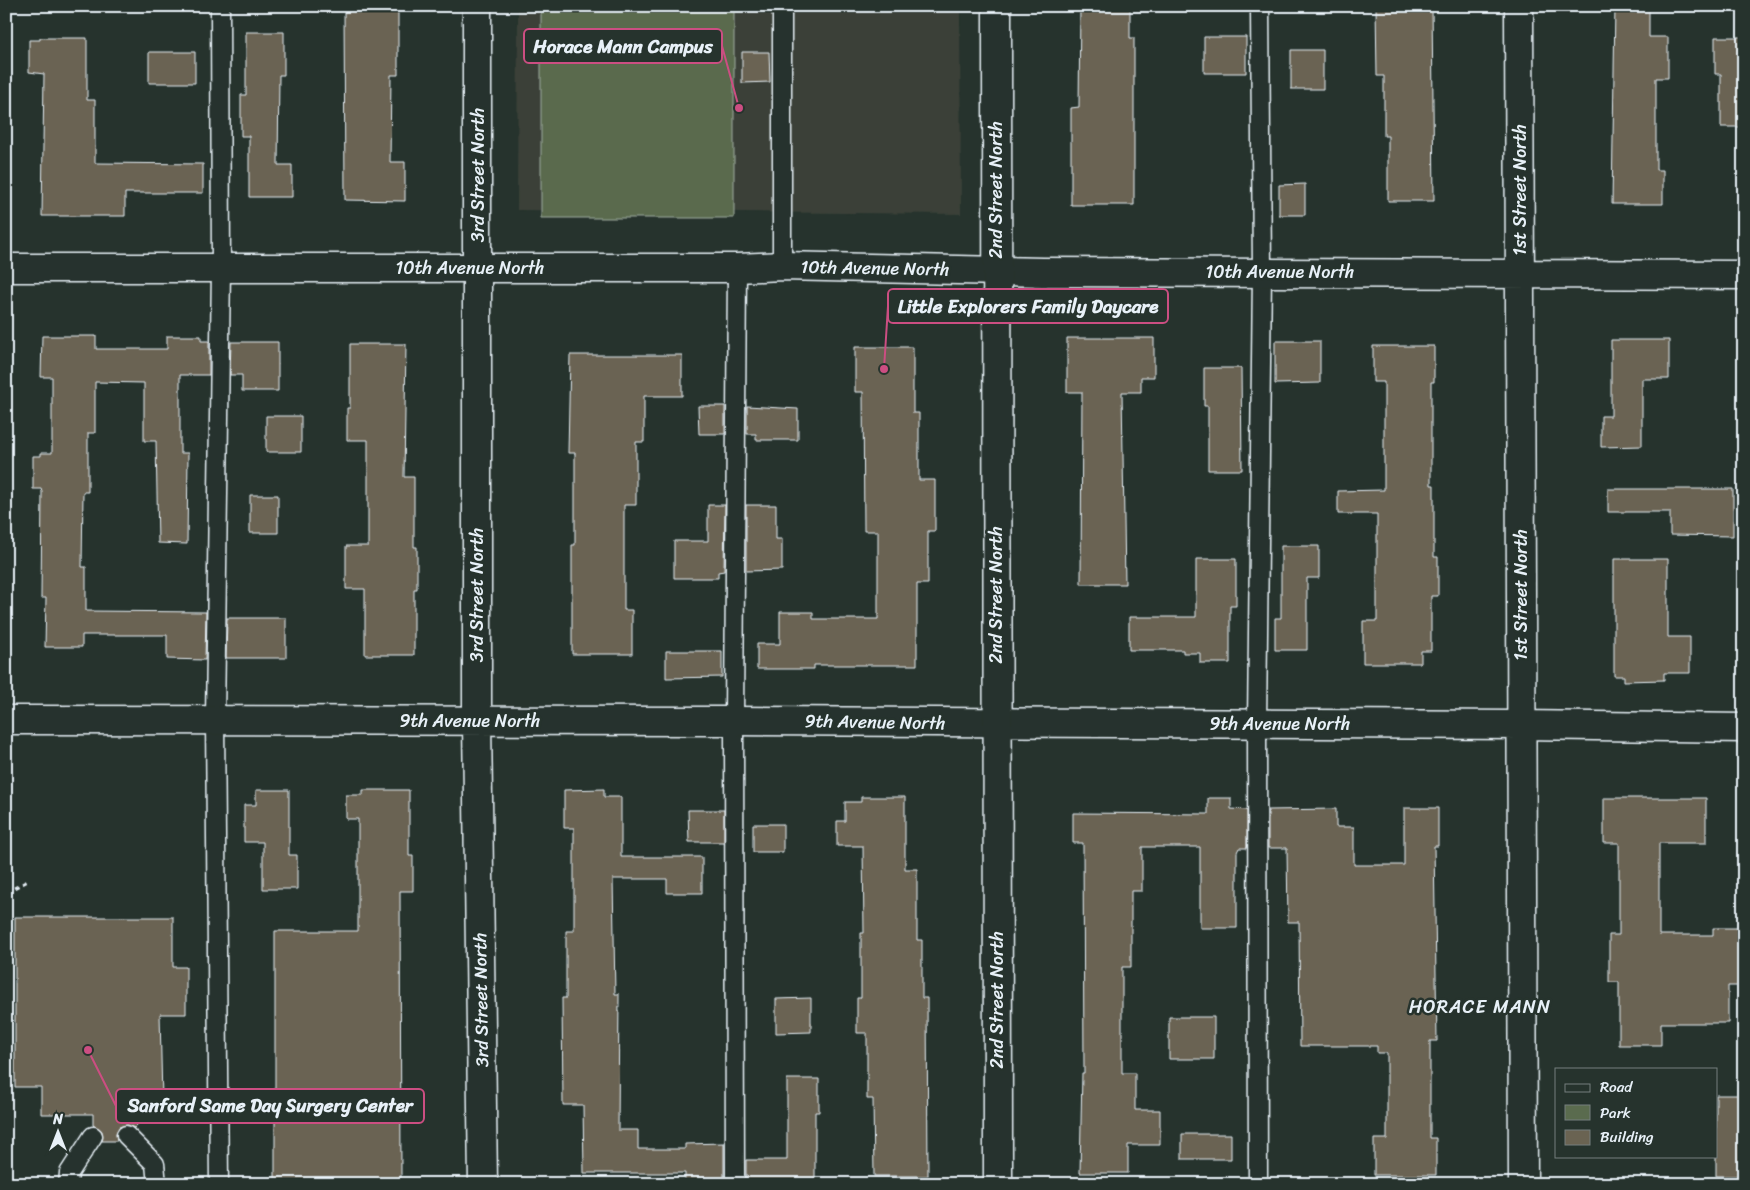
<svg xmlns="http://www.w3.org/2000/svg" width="1750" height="1190" viewBox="0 0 1750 1190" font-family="Sriracha,sans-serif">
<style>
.built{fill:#3a4138}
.green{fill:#5a6b4e;stroke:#a1aea3}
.building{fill:#6a6352;stroke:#e8f1f8}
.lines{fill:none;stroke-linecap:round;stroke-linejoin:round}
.service-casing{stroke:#e8f1f8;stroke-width:21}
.minor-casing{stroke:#e8f1f8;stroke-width:31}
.tertiary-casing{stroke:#e8f1f8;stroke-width:31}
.path{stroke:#e8f1f8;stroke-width:3;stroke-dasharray:5 4;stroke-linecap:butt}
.service{stroke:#26332d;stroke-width:18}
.minor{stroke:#26332d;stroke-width:28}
.tertiary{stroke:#26332d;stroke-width:28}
.labels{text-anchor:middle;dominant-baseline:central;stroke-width:5;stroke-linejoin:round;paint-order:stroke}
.street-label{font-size:18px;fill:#e8f1f8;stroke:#26332d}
.neighbourhood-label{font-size:19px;letter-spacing:1px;fill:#e8f1f8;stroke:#26332d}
.leader{fill:none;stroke:#cc4e82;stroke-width:2}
.callout-dot{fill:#cc4e82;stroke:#26332d;stroke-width:2}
.callout{fill:#26332d;stroke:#cc4e82;stroke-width:2}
.callout-label{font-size:19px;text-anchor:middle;font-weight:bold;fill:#e8f1f8}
</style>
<rect width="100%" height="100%" fill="#26332d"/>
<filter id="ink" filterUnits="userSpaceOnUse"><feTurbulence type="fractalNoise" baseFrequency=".02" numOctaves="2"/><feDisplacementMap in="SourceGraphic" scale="10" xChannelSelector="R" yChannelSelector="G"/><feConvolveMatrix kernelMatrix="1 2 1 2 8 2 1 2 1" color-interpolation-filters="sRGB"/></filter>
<g filter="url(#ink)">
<path class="built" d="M 518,6 L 960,6 L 961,214 L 517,210 Z"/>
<path class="green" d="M 541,6 L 734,6 L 734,218 L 541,218 Z"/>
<path class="building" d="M 344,6 L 398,6 L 398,75 L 391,75 L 390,162 L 405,162 L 405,201 L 345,200 Z
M 1080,6 L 1130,6 L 1130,38 L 1134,38 L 1134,205 L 1071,205 L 1071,108 L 1079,107 Z
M 1376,6 L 1432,6 L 1434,201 L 1388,201 L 1388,136 L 1384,136 L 1384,76 L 1377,76 Z
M 1615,6 L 1649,6 L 1649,37 L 1668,37 L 1668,78 L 1656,78 L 1656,170 L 1663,170 L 1663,204 L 1612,204 Z
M 246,32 L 284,32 L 284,75 L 279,75 L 278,165 L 292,165 L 292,197 L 249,197 L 249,136 L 241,136 L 241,95 L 246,95 Z
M 1204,37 L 1246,37 L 1246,73 L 1204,73 Z
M 1715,37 L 1744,37 L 1744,127 L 1721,127 L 1721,74 L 1715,74 Z
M 40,38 L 87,38 L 87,100 L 95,100 L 95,163 L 203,164 L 203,193 L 125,193 L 125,216 L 42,216 L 44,74 L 29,72 L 29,40 L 40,40 Z
M 1291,50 L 1323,50 L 1323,89 L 1291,89 Z
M 149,52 L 195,52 L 195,83 L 149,83 Z
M 742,52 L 769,52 L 770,82 L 742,83 Z
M 1305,184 L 1305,215 L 1279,215 L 1279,185 Z
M 42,336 L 96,336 L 96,349 L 167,349 L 167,336 L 201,336 L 201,341 L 209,341 L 209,375 L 180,375 L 180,453 L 188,453 L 187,544 L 158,543 L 156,441 L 144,441 L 144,383 L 95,382 L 95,433 L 88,433 L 88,492 L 83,492 L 82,567 L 86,567 L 86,611 L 206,612 L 205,660 L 167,659 L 167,635 L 82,635 L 82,647 L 45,647 L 46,598 L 41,598 L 42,492 L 41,489 L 33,489 L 33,456 L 41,456 L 41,453 L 52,453 L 52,377 L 41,377 Z
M 1067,338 L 1154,338 L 1154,377 L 1141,377 L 1141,392 L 1122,392 L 1125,584 L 1081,584 L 1082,392 L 1067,392 Z
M 1611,340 L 1669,340 L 1669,379 L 1642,379 L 1642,446 L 1601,447 L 1601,416 L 1611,416 Z
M 1275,341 L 1320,341 L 1320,383 L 1275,384 Z
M 231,342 L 278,342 L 278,391 L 242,391 L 242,375 L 230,375 Z
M 350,344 L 406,344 L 404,477 L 414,477 L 414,547 L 417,547 L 417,589 L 414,589 L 414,655 L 365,655 L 365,589 L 346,589 L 346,546 L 368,546 L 368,440 L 347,440 L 347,408 L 350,408 Z
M 1373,346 L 1434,346 L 1434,382 L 1431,382 L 1431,485 L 1434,485 L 1434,557 L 1438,557 L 1438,596 L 1431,596 L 1431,651 L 1421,651 L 1421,663 L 1363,663 L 1363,621 L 1377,621 L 1377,514 L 1338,514 L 1338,491 L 1384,490 L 1384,382 L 1373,382 Z
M 855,347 L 913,347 L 913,413 L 919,413 L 919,480 L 935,480 L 935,531 L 928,531 L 928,584 L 917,584 L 917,665 L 814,665 L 814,669 L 757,669 L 757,644 L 780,644 L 780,612 L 813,612 L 813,619 L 878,619 L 878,531 L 864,531 L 863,392 L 855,392 Z
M 570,355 L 682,355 L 682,396 L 644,396 L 644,442 L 636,442 L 636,505 L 624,505 L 624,610 L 632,610 L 632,654 L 572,654 L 572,545 L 575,545 L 575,453 L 568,453 Z
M 1204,368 L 1241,368 L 1242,470 L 1208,470 L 1208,406 L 1204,406 Z
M 698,406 L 725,406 L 725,434 L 699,434 Z
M 747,406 L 798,409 L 798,440 L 756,440 L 756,434 L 747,434 Z
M 266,416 L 301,416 L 301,452 L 266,452 Z
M 1608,489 L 1733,489 L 1733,536 L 1670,535 L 1670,512 L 1608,512 Z
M 250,495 L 278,495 L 278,533 L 250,533 Z
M 708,505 L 725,505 L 724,571 L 718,572 L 718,578 L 674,578 L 674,541 L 708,541 Z
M 746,505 L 776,505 L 776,539 L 782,539 L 782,570 L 746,571 Z
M 1281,546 L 1319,546 L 1319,578 L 1307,578 L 1307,650 L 1275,650 L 1275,618 L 1281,618 Z
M 1196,559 L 1236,559 L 1236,606 L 1230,606 L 1230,663 L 1200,663 L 1200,653 L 1183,653 L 1183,650 L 1129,650 L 1129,617 L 1196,617 Z
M 1614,559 L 1668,559 L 1668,637 L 1690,637 L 1690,673 L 1664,673 L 1664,680 L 1624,681 L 1624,676 L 1614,676 Z
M 227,618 L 286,618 L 286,658 L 226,658 Z
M 666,651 L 722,651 L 722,677 L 666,678 Z
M 604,789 L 604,797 L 621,797 L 621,857 L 702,857 L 702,893 L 667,893 L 667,879 L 613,879 L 615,994 L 619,994 L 618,1130 L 638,1130 L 638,1149 L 685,1149 L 685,1144 L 724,1143 L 724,1182 L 685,1182 L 685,1173 L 584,1173 L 583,1105 L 563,1105 L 562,998 L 566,998 L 566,931 L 574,931 L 574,828 L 564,828 L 564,790 Z
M 256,790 L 289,790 L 289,855 L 297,855 L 297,889 L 263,889 L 263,842 L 244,842 L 244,805 L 256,805 Z
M 363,790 L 409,790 L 409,856 L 413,856 L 413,891 L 400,891 L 401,1181 L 275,1181 L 275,931 L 358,931 L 358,819 L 346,819 L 346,795 L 363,795 Z
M 861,797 L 905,797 L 905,869 L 917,869 L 917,940 L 922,940 L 922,998 L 927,998 L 928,1176 L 874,1176 L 873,1099 L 867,1099 L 867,1033 L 857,1033 L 857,998 L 861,998 L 861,933 L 864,933 L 863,846 L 837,846 L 837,821 L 845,821 L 845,802 L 861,802 Z
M 1208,798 L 1231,798 L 1231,809 L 1247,810 L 1247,848 L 1239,848 L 1237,852 L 1237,928 L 1200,928 L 1200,847 L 1142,847 L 1142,891 L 1131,891 L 1131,967 L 1122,967 L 1122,1073 L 1135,1073 L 1135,1110 L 1160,1110 L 1160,1145 L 1128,1145 L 1128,1173 L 1080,1173 L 1082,1073 L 1084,1073 L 1083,843 L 1073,843 L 1073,813 L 1208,814 Z
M 1604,798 L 1706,798 L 1706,843 L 1659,843 L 1659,935 L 1713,935 L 1713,928 L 1743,928 L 1744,986 L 1728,986 L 1728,1023 L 1661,1023 L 1661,1045 L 1619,1045 L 1619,982 L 1609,982 L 1609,935 L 1619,935 L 1619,843 L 1604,843 Z
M 1404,808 L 1438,808 L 1438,846 L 1434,846 L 1437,1041 L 1430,1041 L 1430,1138 L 1436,1138 L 1436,1175 L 1374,1175 L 1374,1139 L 1387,1139 L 1387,1053 L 1377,1053 L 1377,1046 L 1300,1046 L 1299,922 L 1288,922 L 1287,848 L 1268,848 L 1268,810 L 1336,809 L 1336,827 L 1354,827 L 1354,865 L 1404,865 Z
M 688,810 L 724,810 L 724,842 L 689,842 Z
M 753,824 L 783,824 L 783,852 L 753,852 Z
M 15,917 L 173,917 L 173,967 L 186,967 L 186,1014 L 160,1014 L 162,1100 L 134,1128 L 128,1125 L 119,1127 L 116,1133 L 117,1141 L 102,1141 L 102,1131 L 93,1125 L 93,1114 L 41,1114 L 41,1087 L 15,1087 Z
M 811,998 L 811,1032 L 776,1033 L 776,999 Z
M 1169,1017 L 1214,1017 L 1214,1059 L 1169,1059 Z
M 787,1079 L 819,1079 L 819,1112 L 815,1112 L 815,1184 L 746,1182 L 746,1160 L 787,1160 Z
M 1716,1095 L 1739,1095 L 1739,1131 L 1744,1131 L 1744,1176 L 1716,1176 Z
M 1182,1134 L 1231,1134 L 1231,1159 L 1182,1159 Z"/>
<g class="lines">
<g class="service-casing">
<path id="service" d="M 782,6 L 782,266
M 126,1135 L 155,1164 L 157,1184
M 68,1184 L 69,1173 L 93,1136
M 219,1184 L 215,720 L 221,267 L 220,6
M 735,1184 L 734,721 L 737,268
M 1258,1184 L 1257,724 L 1262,272 L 1260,6"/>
</g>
<g class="minor-casing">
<path id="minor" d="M 477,6 L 477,721 L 483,1184
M 1519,6 L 1523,1184
M 6,268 L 737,268 L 782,266 L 1043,272 L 1744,275
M 6,720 L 734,721 L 1521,725 L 1744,728"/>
</g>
<g class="tertiary-casing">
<path id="tertiary" d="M 997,6 L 998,1184"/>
</g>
<path class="path" d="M 6,892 L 28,881"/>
<use href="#service" class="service"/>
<use href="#minor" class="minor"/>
<use href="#tertiary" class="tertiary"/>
</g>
</g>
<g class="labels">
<g class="street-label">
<text transform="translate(478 175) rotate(-90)">3rd Street North</text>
<text transform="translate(996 190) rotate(-90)">2nd Street North</text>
<text transform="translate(1520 190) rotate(-90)">1st Street North</text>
<text x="470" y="268">10th Avenue North</text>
<text transform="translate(875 268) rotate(1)">10th Avenue North</text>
<text x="1280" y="272">10th Avenue North</text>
<text transform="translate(477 595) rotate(-90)">3rd Street North</text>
<text transform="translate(996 595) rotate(-90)">2nd Street North</text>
<text transform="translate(1521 595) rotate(-90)">1st Street North</text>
<text x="470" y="721">9th Avenue North</text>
<text transform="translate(875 722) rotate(1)">9th Avenue North</text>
<text x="1280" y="724">9th Avenue North</text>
<text transform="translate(481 1000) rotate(-91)">3rd Street North</text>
<text transform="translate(997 1000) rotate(-90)">2nd Street North</text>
</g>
<g class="neighbourhood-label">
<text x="1480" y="1006">HORACE MANN</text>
</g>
</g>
<path class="leader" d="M739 108L722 46M884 369L888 306M88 1050L116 1106"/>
<g class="callout-dot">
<circle cx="739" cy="108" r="5"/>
<circle cx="884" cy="369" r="5"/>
<circle cx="88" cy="1050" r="5"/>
</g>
<g class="callout">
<rect x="524" y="29" width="198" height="34" rx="5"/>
<rect x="888" y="289" width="280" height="34" rx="5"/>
<rect x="116" y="1089" width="308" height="34" rx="5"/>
</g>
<g class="callout-label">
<text x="623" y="53">Horace Mann Campus</text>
<text x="1028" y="313">Little Explorers Family Daycare</text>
<text x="270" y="1112">Sanford Same Day Surgery Center</text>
</g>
<rect width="1750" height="1190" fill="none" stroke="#26332d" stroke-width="25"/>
<rect x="12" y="12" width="1725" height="1165" fill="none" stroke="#e8f1f8" stroke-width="2" filter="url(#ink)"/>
<rect x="1555" y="1068" width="162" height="90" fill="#26332d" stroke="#747f7e"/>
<rect x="1565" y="1084" width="25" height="8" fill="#26332d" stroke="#747f7e"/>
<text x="1600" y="1092" font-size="15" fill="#e8f1f8">Road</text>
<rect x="1565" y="1105" width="25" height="15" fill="#5a6b4e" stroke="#747f7e"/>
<text x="1600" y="1118" font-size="15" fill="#e8f1f8">Park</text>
<rect x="1565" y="1130" width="25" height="15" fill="#6a6352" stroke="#747f7e"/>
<text x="1600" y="1142" font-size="15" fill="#e8f1f8">Building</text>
<g transform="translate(58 1132)" stroke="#26332d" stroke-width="4" paint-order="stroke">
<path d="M0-4L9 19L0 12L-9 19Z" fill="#e8f1f8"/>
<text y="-8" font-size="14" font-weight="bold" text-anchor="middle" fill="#e8f1f8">N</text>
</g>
</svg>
